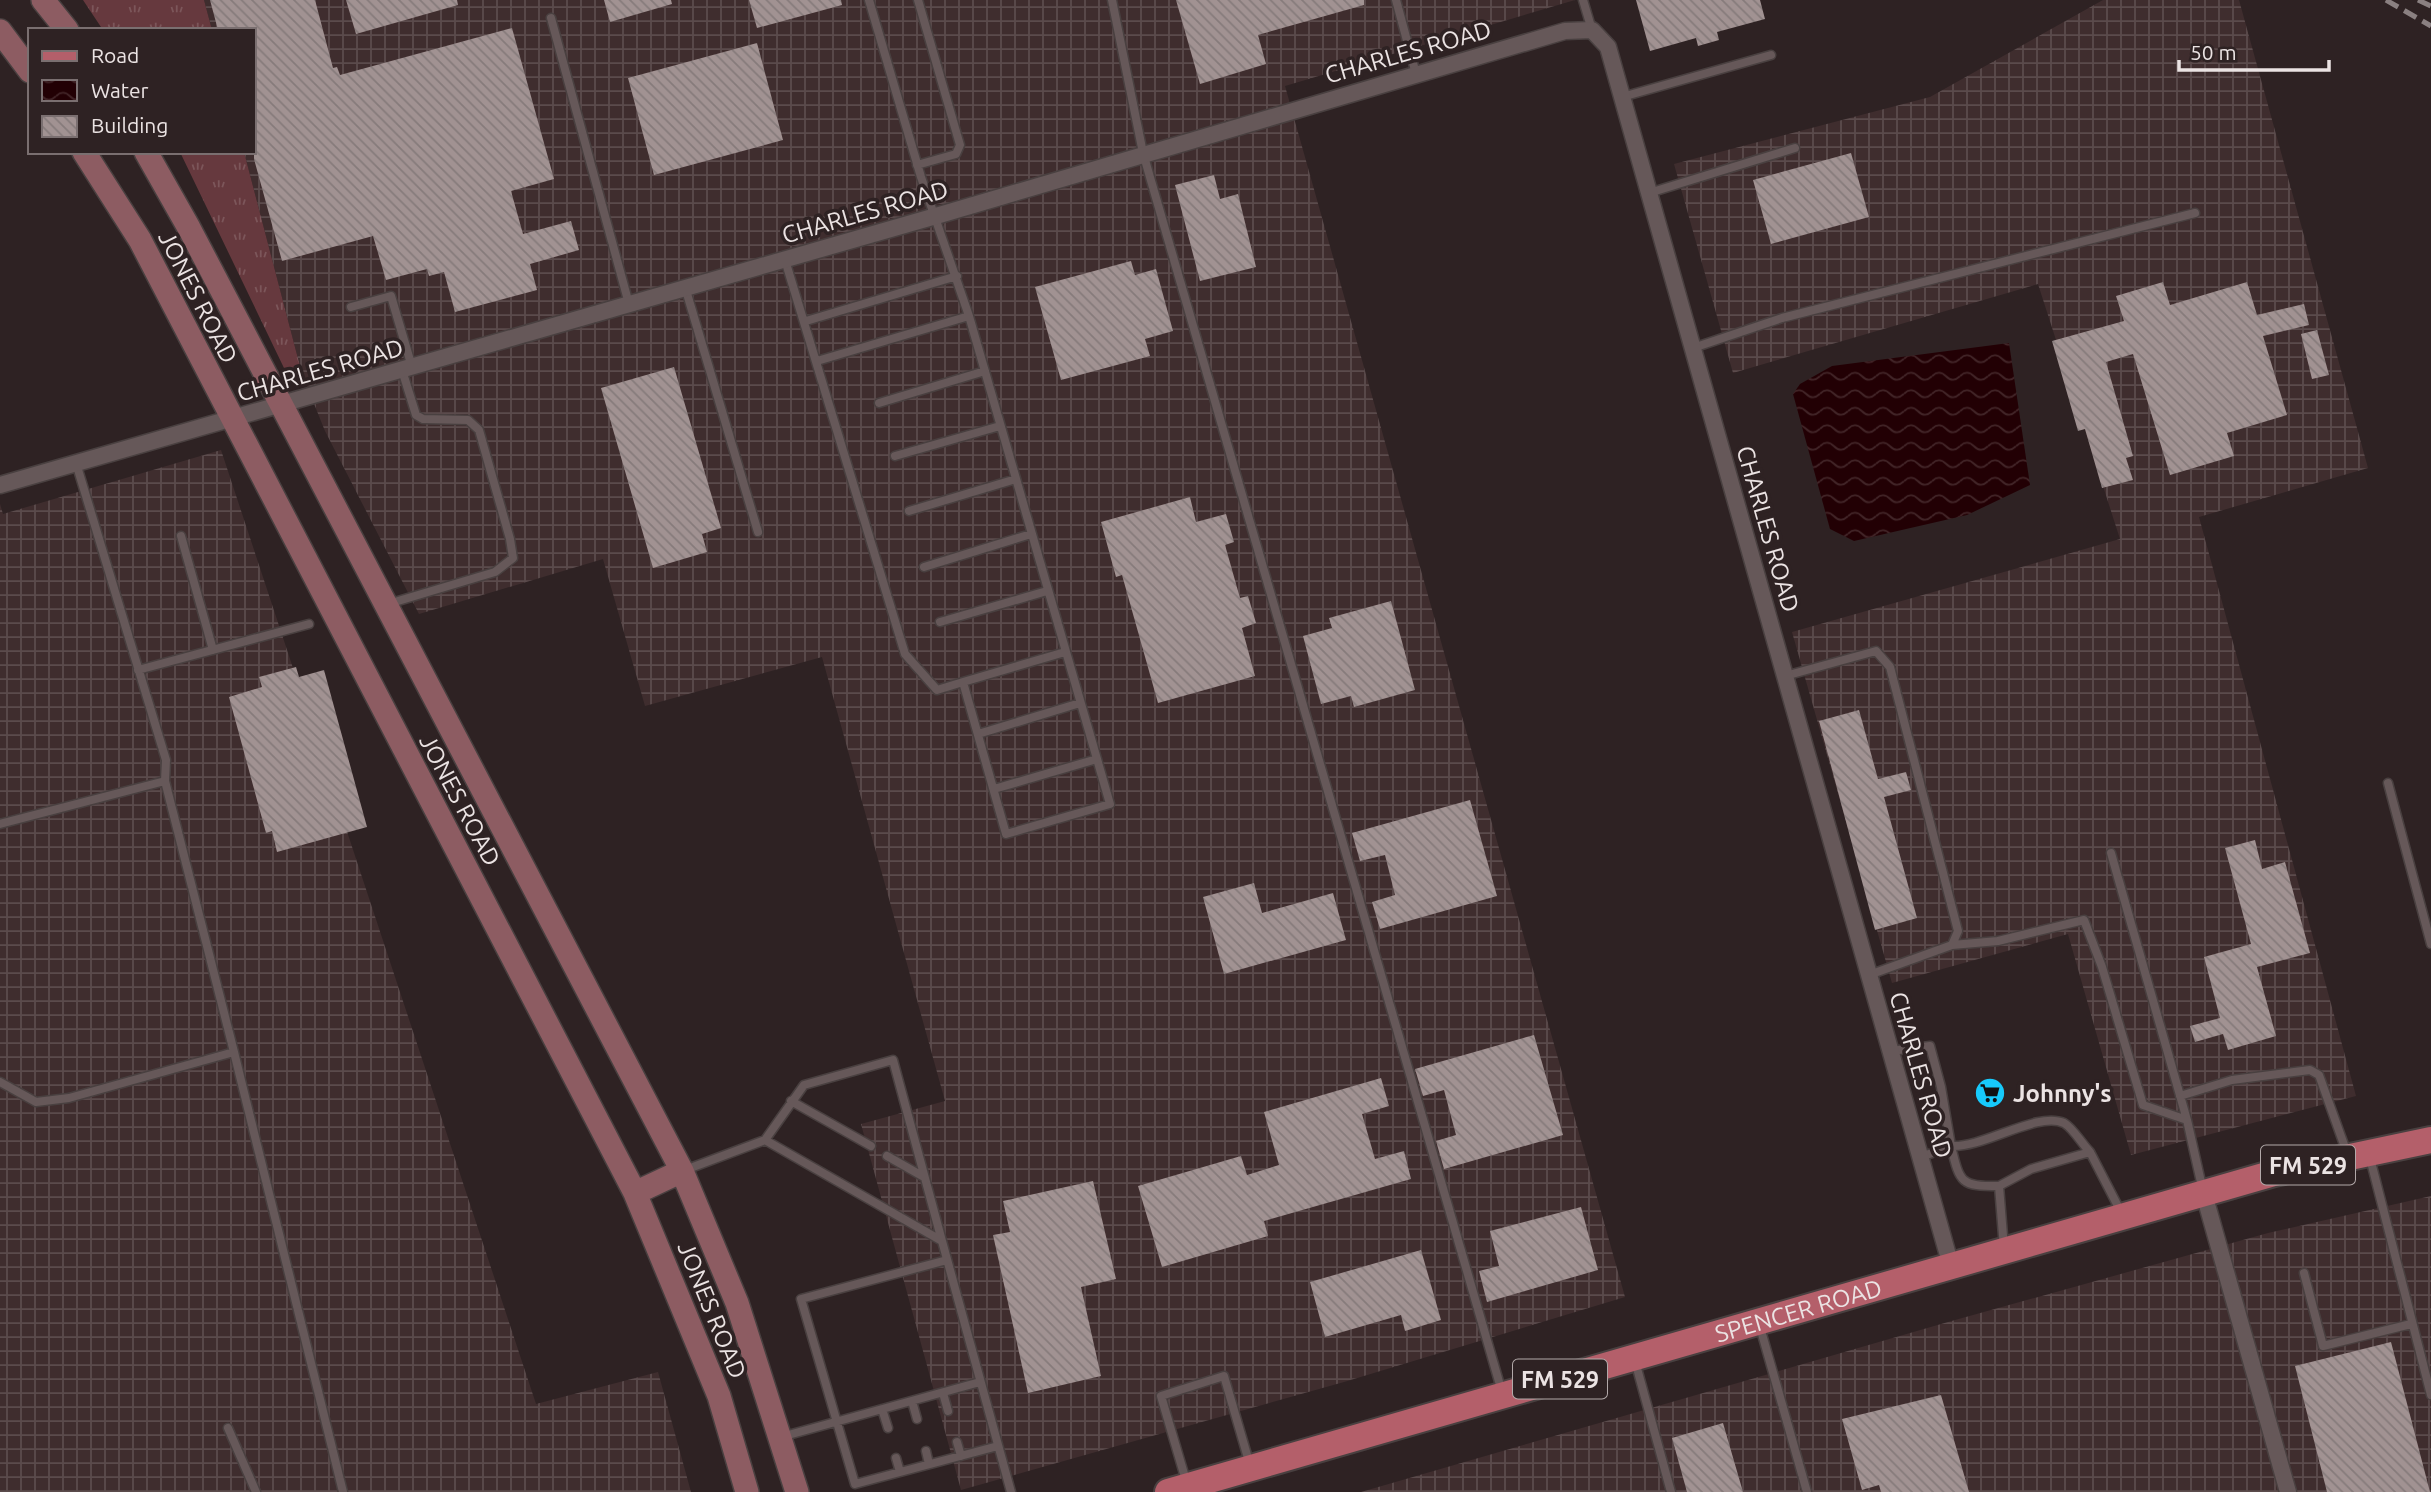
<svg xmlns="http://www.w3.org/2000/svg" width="2431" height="1492" viewBox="0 0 2431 1492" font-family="Ubuntu,sans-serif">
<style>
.industrial{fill:url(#industrial-grid)}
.grass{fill:url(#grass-tufts)}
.water{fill:url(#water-waves)}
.building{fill:url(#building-back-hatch)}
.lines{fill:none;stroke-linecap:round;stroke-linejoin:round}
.service-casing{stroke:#494040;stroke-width:11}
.minor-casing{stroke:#494040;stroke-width:19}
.secondary-casing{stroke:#494040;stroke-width:26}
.primary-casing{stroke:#494040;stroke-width:30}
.service{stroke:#665859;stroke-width:8}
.minor{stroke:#665859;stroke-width:16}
.secondary{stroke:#8d5c62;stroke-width:23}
.primary{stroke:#b45f6a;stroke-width:26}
.rail{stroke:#8a8081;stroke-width:5;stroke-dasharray:14 7;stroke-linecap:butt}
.labels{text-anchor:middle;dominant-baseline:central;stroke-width:7;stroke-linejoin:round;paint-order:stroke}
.shield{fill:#2e2223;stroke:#b2a9a9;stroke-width:2}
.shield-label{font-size:23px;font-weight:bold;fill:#ebe3e3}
.street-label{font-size:24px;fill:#ebe3e3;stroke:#2e2223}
.poi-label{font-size:24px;font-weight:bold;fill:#ebe3e3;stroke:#2e2223;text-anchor:start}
</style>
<defs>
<pattern id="industrial-grid" width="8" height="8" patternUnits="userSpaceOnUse" patternTransform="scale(1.75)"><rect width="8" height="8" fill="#3f2d2e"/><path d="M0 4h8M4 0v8" fill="none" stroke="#5b4b4c"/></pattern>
<pattern id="grass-tufts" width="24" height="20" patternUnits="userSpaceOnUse" patternTransform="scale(1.75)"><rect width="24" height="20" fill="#66393e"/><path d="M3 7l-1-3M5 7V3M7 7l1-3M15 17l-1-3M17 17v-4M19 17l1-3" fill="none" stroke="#7c565a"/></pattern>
<pattern id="water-waves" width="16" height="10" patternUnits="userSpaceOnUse" patternTransform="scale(1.75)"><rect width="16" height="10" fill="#220004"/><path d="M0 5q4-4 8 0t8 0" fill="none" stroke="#422528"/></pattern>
<pattern id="building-back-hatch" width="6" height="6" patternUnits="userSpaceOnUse" patternTransform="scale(1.75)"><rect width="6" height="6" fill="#a19292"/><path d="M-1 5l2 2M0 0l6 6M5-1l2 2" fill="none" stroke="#867b7b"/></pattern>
</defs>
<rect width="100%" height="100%" fill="#2e2223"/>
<path class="industrial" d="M 204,0 L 1575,0 L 1285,86 L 1625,1297 L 1344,1382 L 961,1490 L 861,1124 L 945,1101 L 822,657 L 645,706 L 603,559 L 419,614 L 325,431 L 302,374 L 244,152 L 254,152 L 254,30 L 212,30 Z
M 2103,0 L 2239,0 L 2368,468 L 2199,517 L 2356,1096 L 2131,1155 L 2068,934 L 1892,983 L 1792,632 L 2120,539 L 2038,284 L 1733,373 L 1674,164 L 1930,97 Z
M 221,450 L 536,1404 L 658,1372 L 691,1492 L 0,1492 L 0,504 L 3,514 Z
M 2431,1196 L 2431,1492 L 1361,1492 L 1948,1322 L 2268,1233 Z"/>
<path class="grass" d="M 83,0 L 204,0 L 212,30 L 103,30 Z
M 180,152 L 244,152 L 302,374 L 284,368 Z"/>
<path class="water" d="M 2009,343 L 2030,485 L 1967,515 L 1854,541 L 1830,529 L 1793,394 L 1800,384 L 1832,366 Z"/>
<path class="building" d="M 210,0 L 315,0 L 333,68 L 337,67 L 340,75 L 512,28 L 554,179 L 511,191 L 523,234 L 571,221 L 579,250 L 530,264 L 537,290 L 455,312 L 444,272 L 429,276 L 427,269 L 386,280 L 373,236 L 282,261 L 254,159 L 254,30 L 218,30 Z
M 346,0 L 457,0 L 458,5 L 356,34 Z
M 604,0 L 671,0 L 672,4 L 610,22 Z
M 749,0 L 841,0 L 842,5 L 757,28 Z
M 1176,0 L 1364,0 L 1364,5 L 1258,35 L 1266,64 L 1200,84 Z
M 1636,0 L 1760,0 L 1765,19 L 1717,32 L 1719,40 L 1698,46 L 1696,38 L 1650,51 Z
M 757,43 L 783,140 L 654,175 L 628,78 Z
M 1851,153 L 1869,217 L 1771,244 L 1753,180 Z
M 1214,175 L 1220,199 L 1238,194 L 1256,267 L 1200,281 L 1175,185 Z
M 1131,261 L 1135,275 L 1156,269 L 1173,331 L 1145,339 L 1150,356 L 1061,380 L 1035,287 Z
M 2163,282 L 2170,305 L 2247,282 L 2257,315 L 2304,304 L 2309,325 L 2263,336 L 2287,415 L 2227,433 L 2234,456 L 2170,475 L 2133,354 L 2106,362 L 2133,456 L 2126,458 L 2133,480 L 2102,488 L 2085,429 L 2078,431 L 2052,341 L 2124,321 L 2116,296 Z
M 2317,330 L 2329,375 L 2312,379 L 2301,334 Z
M 674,367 L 721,528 L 702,534 L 707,552 L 653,568 L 601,388 Z
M 1190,497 L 1196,522 L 1226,514 L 1234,542 L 1225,545 L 1240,598 L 1248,596 L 1256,623 L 1242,628 L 1255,676 L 1158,703 L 1122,575 L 1116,577 L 1101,522 Z
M 1391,601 L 1415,690 L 1354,707 L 1351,696 L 1321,704 L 1303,636 L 1332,628 L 1329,618 Z
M 296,667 L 299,677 L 324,670 L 367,827 L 277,852 L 272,831 L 266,833 L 229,697 L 262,687 L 259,677 Z
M 1859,710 L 1878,779 L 1906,772 L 1911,790 L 1884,797 L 1917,918 L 1875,930 L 1819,721 Z
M 1470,800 L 1497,896 L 1380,929 L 1372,902 L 1395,895 L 1385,855 L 1360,861 L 1352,833 Z
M 2255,840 L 2262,869 L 2285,862 L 2310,953 L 2257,967 L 2276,1036 L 2228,1050 L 2223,1034 L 2195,1042 L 2190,1026 L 2220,1018 L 2204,957 L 2251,944 L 2225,848 Z
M 1254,883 L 1262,913 L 1333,893 L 1346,940 L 1224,974 L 1203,897 Z
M 1534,1035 L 1563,1135 L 1444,1169 L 1436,1141 L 1456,1135 L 1444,1090 L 1423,1096 L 1415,1069 Z
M 1381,1078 L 1389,1106 L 1362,1114 L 1375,1159 L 1404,1151 L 1411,1179 L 1264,1221 L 1268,1236 L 1162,1267 L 1138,1186 L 1241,1156 L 1247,1175 L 1279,1165 L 1264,1112 Z
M 1093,1181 L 1116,1279 L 1081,1287 L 1101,1376 L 1028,1393 L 993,1235 L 1010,1232 L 1003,1201 Z
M 1581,1207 L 1598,1270 L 1487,1302 L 1479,1271 L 1499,1266 L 1490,1231 Z
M 1421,1250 L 1441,1320 L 1405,1331 L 1401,1315 L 1325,1337 L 1310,1282 Z
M 2391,1342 L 2430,1492 L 2327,1492 L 2295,1366 Z
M 1941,1395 L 1969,1492 L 1881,1492 L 1879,1485 L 1862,1490 L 1842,1419 Z
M 1723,1423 L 1743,1492 L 1687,1492 L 1672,1438 Z"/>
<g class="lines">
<g class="service-casing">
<path id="service" d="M 1112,0 L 1143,153 L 1502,1392
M 1396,0 L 1416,74
M 1583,0 L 1592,30
M 551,18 L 629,304
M 1622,97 L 1771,55
M 917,165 L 956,154 L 960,145 L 918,0
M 1649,193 L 1795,148
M 785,260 L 905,654 L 937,690 L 963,682 L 1006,834 L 1110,804 L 969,316 L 921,177 L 869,0
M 685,287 L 758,532
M 351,307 L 391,296 L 412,367
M 806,321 L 957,276
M 1693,348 L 1782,318 L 2195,213
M 817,361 L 969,316
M 879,403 L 985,371
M 895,456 L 1000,426
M 909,511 L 1016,479
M 181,536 L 213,650
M 924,567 L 1031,534
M 388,604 L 495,572 L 513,558 L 510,539 L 479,430 L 468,420 L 423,419 L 416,415 L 402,370
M 940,622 L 1047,591
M 138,670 L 309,624
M 1785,676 L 1876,651 L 1890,667 L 1958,931 L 1952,945 L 1869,975
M 963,682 L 1065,652
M 978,734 L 1080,703
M 2388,783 L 2431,944
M 994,789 L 1097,759
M 0,824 L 165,781 L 166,760 L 76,463
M 2111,853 L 2187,1120
M 1952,945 L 1998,941 L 2084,920 L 2102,967 L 2143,1105 L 2187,1120 L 2203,1191
M 1891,1051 L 1930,1046 L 1941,1087 L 1951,1146 L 1921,1157
M 234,1052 L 343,1492
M 0,1082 L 36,1102 L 69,1098 L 234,1052 L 165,781
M 2180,1096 L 2232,1080 L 2310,1070 L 2319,1075 L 2347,1153
M 791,1101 L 871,1146
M 765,1140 L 804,1085 L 893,1060 L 942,1241
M 887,1156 L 924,1177
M 2370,1158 L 2431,1395
M 685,1170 L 765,1140 L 942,1241 L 1011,1492
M 1999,1186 C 1961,1186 1960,1184 1951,1146 C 1984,1148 2037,1111 2064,1123 C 2073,1128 2082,1144 2090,1152
M 2004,1248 L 1999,1186 L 2031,1169 L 2090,1152 L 2122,1214
M 947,1260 L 801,1299 L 855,1484 L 998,1446
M 2304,1273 L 2323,1346 L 2411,1324
M 1760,1327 L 1807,1492
M 1635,1361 L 1671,1492
M 943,1393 L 948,1411
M 912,1401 L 917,1419
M 882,1409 L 888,1428
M 228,1428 L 256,1492
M 781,1437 L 980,1382
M 957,1442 L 961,1456
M 926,1451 L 929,1464
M 896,1458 L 900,1472
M 1187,1484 L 1161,1396 L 1224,1376 L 1250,1465"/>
</g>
<g class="minor-casing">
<path id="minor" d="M 0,485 L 936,216 L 1565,31 L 1592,30 L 1608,47 L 1951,1266
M 2204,1194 L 2288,1492"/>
</g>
<g class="secondary-casing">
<path id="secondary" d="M 43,0 L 67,30
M 0,31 L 30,71
M 84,152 L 140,240 L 635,1193 L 719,1396 L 747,1492
M 146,152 L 189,228 L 682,1171 L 737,1303 L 797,1492
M 635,1193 L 682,1171"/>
</g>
<g class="primary-casing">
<g id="primary">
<path id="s1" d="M 1168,1492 L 2274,1173 L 2431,1140"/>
</g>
</g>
<use href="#service" class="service"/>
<use href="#minor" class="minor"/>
<use href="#secondary" class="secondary"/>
<use href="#primary" class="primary"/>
<path class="rail" d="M 2386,0 L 2431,26
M 2418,0 L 2431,6"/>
</g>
<defs>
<g id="supermarket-disc" transform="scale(1.575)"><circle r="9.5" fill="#17cafb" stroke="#2e2223"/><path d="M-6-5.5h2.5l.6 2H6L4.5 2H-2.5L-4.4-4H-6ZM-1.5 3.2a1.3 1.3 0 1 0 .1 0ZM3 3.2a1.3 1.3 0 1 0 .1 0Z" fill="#111"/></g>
</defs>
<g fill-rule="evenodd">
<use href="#supermarket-disc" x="1990" y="1093"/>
</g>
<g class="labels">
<g class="shield">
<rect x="2261" y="1145.5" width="94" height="39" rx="5"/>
<rect x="1513" y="1359.5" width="94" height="39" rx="5"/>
</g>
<g class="shield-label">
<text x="2308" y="1165">FM 529</text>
<text x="1560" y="1379">FM 529</text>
</g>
<g class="street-label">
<text transform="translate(1408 52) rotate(-16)">CHARLES ROAD</text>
<text transform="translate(865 212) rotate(-16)">CHARLES ROAD</text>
<text transform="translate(198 297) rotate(63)">JONES ROAD</text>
<text transform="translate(320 370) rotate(-16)">CHARLES ROAD</text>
<text transform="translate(1768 529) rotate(74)">CHARLES ROAD</text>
<text transform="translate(460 800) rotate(62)">JONES ROAD</text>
<text transform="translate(1921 1075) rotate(74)">CHARLES ROAD</text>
<text transform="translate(712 1310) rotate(68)">JONES ROAD</text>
<text stroke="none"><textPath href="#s1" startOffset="656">SPENCER ROAD</textPath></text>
</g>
<g class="poi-label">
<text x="2013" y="1093">Johnny's</text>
</g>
</g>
<rect x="28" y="28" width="228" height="126" fill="#2e2223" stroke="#7a6f70" stroke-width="2"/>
<rect x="42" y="51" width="35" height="10" fill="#b45f6a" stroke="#7a6f70" stroke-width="2"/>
<text x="91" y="63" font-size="21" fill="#ebe3e3">Road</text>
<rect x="42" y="80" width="35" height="21" fill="url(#water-waves)" stroke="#7a6f70" stroke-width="2"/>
<text x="91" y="98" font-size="21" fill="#ebe3e3">Water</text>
<rect x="42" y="116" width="35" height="21" fill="url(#building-back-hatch)" stroke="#7a6f70" stroke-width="2"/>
<text x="91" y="133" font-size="21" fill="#ebe3e3">Building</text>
<path d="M2179 60v10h150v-10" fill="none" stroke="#ebe3e3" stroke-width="3.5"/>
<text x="2190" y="60" font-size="21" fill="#ebe3e3" stroke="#2e2223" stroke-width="5" paint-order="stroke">50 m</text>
</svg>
